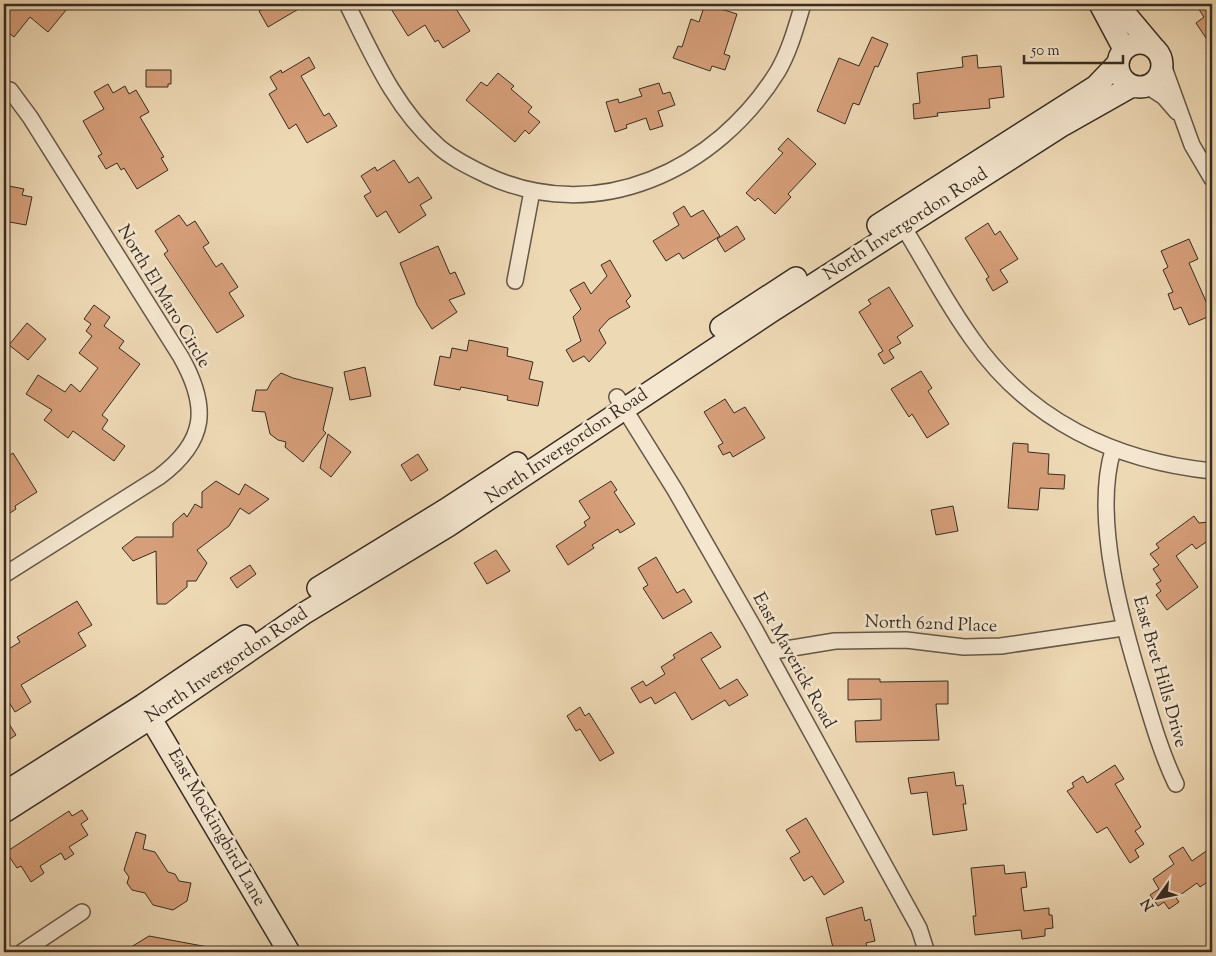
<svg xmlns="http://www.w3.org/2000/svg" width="1216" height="956" viewBox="0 0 1216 956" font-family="'Sorts Mill Goudy',serif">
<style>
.building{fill:#d69f7a;stroke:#372c23}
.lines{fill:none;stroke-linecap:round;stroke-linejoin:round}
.street-casing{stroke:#655748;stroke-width:18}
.secondary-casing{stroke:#372c23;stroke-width:24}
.street{stroke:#f4e6cf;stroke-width:15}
.secondary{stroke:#f4e6cf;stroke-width:21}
.labels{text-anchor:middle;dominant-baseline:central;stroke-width:5;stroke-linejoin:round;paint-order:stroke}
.street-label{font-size:18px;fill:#372c23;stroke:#f4e6cf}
</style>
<rect width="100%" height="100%" fill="#eed9b5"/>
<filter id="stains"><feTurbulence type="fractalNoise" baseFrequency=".004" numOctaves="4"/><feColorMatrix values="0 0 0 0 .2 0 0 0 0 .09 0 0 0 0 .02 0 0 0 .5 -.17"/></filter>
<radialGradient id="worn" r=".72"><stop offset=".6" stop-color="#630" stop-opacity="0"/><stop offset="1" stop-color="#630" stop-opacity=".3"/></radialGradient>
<path class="building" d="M 4,4 L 71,4 L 48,32 L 30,17 L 14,37 L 4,29 Z
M 260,4 L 307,4 L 268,27 L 259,11 L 263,9 Z
M 388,4 L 453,4 L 470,31 L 443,48 L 438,40 L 435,42 L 425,25 L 408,36 Z
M 705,4 L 737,14 L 724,54 L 730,56 L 725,70 L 712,66 L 710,71 L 673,58 L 678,46 L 682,47 L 691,19 L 699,22 Z
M 1204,4 L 1209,4 L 1212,9 L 1212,47 L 1196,23 L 1204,17 L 1198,8 Z
M 872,37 L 888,44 L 878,67 L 875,66 L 859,105 L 853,103 L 845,124 L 817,111 L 839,58 L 859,66 Z
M 977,55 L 978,68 L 1001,66 L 1004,97 L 989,99 L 990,108 L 937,113 L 938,116 L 914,119 L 913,104 L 920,103 L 917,73 L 963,67 L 962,57 Z
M 309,57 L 315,68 L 301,76 L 324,116 L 329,113 L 337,126 L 307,143 L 296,124 L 289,129 L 269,94 L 277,89 L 270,77 L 281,70 L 282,73 Z
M 146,70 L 171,70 L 171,84 L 168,84 L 168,87 L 146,87 Z
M 498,73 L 514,86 L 511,89 L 532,107 L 528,112 L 540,122 L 529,134 L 525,130 L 515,142 L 466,100 L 481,82 L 487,86 Z
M 659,83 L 663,94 L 670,92 L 675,105 L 658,111 L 663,126 L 650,130 L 646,118 L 626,125 L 627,128 L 615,132 L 606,102 L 618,99 L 619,103 L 642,96 L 639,89 Z
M 108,84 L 113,93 L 125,86 L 129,94 L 136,90 L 149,112 L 140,117 L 164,157 L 161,158 L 168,170 L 137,189 L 124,168 L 121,170 L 117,163 L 106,169 L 98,156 L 102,154 L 83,121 L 104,109 L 94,92 Z
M 788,138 L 816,164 L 788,194 L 791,197 L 775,214 L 758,198 L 755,201 L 746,193 L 783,153 L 778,149 Z
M 394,160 L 409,183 L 418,177 L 432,198 L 420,205 L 426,215 L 399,233 L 386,211 L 377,217 L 364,196 L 371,192 L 361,176 L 375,167 L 377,171 Z
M 4,185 L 24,189 L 22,195 L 32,197 L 26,225 L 4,221 Z
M 684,206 L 691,217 L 703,210 L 720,236 L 683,259 L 679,253 L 666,261 L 653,241 L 679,225 L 673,213 Z
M 179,215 L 187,226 L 195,221 L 209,243 L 203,247 L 216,267 L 222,263 L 238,287 L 229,293 L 244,316 L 217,333 L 164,254 L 168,251 L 155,231 Z
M 988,223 L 995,235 L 1000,231 L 1018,259 L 1000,270 L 1008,282 L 993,291 L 986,279 L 989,277 L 965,238 Z
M 737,226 L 745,239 L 725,252 L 717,239 Z
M 1189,239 L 1198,259 L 1189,263 L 1212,315 L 1189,325 L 1181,307 L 1174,310 L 1168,294 L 1173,292 L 1163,270 L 1168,267 L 1161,251 Z
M 438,246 L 450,274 L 455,272 L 465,294 L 449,300 L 457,312 L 432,329 L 417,305 L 400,263 Z
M 610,260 L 631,296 L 626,301 L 630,307 L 609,319 L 599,330 L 606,343 L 589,362 L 584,356 L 573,362 L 566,350 L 581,341 L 573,317 L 581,309 L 570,290 L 584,282 L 591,294 L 607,276 L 601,265 Z
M 889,287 L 913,326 L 897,337 L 901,343 L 889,350 L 894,358 L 884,364 L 878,354 L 883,351 L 859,312 L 871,304 L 868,300 Z
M 94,305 L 110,317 L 104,326 L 124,341 L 119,348 L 140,364 L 102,415 L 108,420 L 102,429 L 125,446 L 114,461 L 73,431 L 68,438 L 44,420 L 52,410 L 26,394 L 38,375 L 65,392 L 71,384 L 80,392 L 98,368 L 79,353 L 92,336 L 86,331 L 91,324 L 84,319 Z
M 27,323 L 46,339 L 28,360 L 9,345 Z
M 469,340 L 508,348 L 507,356 L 533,362 L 529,379 L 543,382 L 538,406 L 507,400 L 508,396 L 461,387 L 460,390 L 434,385 L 440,356 L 450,358 L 452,348 L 467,351 Z
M 365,367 L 371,396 L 350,400 L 344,372 Z
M 921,371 L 932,388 L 928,391 L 949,424 L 927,438 L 912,414 L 909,417 L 891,389 Z
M 281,373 L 293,378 L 333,388 L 323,430 L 326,433 L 303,462 L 285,447 L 286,442 L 278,440 L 270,434 L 265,412 L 252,411 L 256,390 L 267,390 L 272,381 Z
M 725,399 L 734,413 L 745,407 L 765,438 L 733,457 L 730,452 L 723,455 L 718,446 L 723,443 L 704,412 Z
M 328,434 L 351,452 L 331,477 L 320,468 Z
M 1013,443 L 1028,444 L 1028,452 L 1049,454 L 1048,474 L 1065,475 L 1064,489 L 1040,488 L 1038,510 L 1008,508 Z
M 13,453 L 37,492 L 15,506 L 16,509 L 4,517 L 4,459 Z
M 418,454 L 428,470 L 411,481 L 401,465 Z
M 216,481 L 239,495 L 245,484 L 269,499 L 249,514 L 240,508 L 229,526 L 197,550 L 207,563 L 196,581 L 187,581 L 187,587 L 166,604 L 157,604 L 156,551 L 133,561 L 122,548 L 136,537 L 173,537 L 173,523 L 184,513 L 187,517 L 195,504 L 202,508 L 202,492 Z
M 611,481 L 617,490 L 614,492 L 635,524 L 620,533 L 618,529 L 592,545 L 594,548 L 568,565 L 556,546 L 586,526 L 584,522 L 590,518 L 579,501 Z
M 953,506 L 958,531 L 936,535 L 931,510 Z
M 1194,516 L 1199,523 L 1209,522 L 1212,538 L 1196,549 L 1192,544 L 1176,556 L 1198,587 L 1167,610 L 1156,595 L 1161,591 L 1156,584 L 1161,581 L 1153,569 L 1159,565 L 1150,554 L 1159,548 L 1156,544 Z
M 496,550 L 510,571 L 487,584 L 474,563 Z
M 656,557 L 677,593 L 684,589 L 692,602 L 663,619 L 643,588 L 648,585 L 638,568 Z
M 250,565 L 256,574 L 237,588 L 230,578 Z
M 77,601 L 92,625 L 78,633 L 86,646 L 21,685 L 31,702 L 15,712 L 4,694 L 4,652 L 20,642 L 17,637 Z
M 711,632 L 721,647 L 701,659 L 720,689 L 737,679 L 748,695 L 729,706 L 725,700 L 692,720 L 675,692 L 655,704 L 651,697 L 640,703 L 631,688 L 643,681 L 646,686 L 665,674 L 661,667 L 675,658 L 673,655 Z
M 848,679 L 880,679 L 880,682 L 948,681 L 948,704 L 936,704 L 939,740 L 856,742 L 855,721 L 881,720 L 881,699 L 848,700 Z
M 580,707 L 585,716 L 589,713 L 614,753 L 600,761 L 580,729 L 576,731 L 567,716 Z
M 4,716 L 16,735 L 4,743 Z
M 1115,765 L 1124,779 L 1115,784 L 1141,827 L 1135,831 L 1144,844 L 1135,850 L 1139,857 L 1130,863 L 1107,827 L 1097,833 L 1067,791 L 1074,787 L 1072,783 L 1083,776 L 1087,783 Z
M 954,772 L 956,786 L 963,785 L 966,804 L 963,804 L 967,830 L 933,835 L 927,792 L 911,794 L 908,778 Z
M 82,810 L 88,819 L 81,824 L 88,835 L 69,847 L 74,854 L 65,860 L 61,853 L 40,866 L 44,873 L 31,882 L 21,866 L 17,868 L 6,852 L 69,811 L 72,816 Z
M 806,818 L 844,882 L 824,895 L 812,876 L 804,881 L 790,858 L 800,852 L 786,830 Z
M 136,832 L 146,835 L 143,849 L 155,852 L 168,872 L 175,874 L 179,881 L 191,883 L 187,901 L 173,910 L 153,905 L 145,893 L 132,890 L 127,883 L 129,877 L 124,870 Z
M 1183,847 L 1192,861 L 1212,847 L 1212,879 L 1200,887 L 1197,883 L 1176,898 L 1179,902 L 1169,909 L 1164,902 L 1158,906 L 1150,895 L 1159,889 L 1153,879 L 1174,864 L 1169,856 Z
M 1004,865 L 1005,874 L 1025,872 L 1027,887 L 1021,888 L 1024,911 L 1049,908 L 1049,915 L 1052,915 L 1053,928 L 1045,929 L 1045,936 L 1022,939 L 1021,930 L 975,935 L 973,916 L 976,916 L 971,868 Z
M 862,907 L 865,921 L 870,919 L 875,941 L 866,943 L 868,952 L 834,952 L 826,918 Z
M 149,936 L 208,947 L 208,952 L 123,952 Z"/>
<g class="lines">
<g class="street-casing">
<path id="street" d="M 347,4 C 372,54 395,108 438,146 C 451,158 470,167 486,175 C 597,227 717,170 778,71 C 790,50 796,27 803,4
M 1162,62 L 1192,145 L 1212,179
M 1147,86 L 1164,97 L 1177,112
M 4,93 L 10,90 L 30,117 L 181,357 C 209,407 207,441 159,477 L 4,575
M 899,220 C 924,259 945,302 973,340 C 1030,421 1115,461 1212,471
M 515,281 L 532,191
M 617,397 L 675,490 L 754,628 L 919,928 L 926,950
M 1113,450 C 1092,519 1123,626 1144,694 C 1153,724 1162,755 1176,784
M 768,652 L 835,641 L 906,640 L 964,647 L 1001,646 L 1123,628
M 22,952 L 82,912"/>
</g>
<g class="secondary-casing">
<path id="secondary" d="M 1100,4 L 1124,49
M 1117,4 L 1154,48
M1118 65a22 22 0 1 1 44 0a22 22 0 1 1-44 0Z
M 878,225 L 1096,86 L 1118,63
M 721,327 L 796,278
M 318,588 L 445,510 L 517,463
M 144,707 L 289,952
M 4,793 L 143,705 L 245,636
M 4,812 L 151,718 L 303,614 L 448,526 L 772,311 L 1063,125 L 1132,86"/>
</g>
<use href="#street" class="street"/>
<use href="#secondary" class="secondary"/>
</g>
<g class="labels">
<g class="street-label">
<text transform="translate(906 225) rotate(-33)">North Invergordon Road</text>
<text transform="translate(163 297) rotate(59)">North El Maro Circle</text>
<text transform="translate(567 447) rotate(-34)">North Invergordon Road</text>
<text transform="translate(931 625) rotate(2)">North 62nd Place</text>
<text transform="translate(793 661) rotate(61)">East Maverick Road</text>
<text transform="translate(227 666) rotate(-34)">North Invergordon Road</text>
<text transform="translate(1159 672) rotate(74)">East Bret Hills Drive</text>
<text transform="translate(216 828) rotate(60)">East Mockingbird Lane</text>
</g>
</g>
<rect width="1216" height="956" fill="none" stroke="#eed9b5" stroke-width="20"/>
<rect x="5" y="5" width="1206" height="946" fill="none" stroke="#372c23" stroke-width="2.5"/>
<rect x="10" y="10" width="1196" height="936" fill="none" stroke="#372c23"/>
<g transform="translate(1158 898) rotate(237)" stroke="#f4e6cf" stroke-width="4" paint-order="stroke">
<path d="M0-4L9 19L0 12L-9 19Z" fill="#372c23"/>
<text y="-8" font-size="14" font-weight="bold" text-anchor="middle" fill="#372c23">N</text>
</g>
<path d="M1024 55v8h99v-8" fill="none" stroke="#372c23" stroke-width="2.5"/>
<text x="1031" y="55" font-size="15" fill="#372c23" stroke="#f4e6cf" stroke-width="4" paint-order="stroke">50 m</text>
<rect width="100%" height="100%" filter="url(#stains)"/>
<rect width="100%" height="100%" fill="url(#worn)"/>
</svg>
